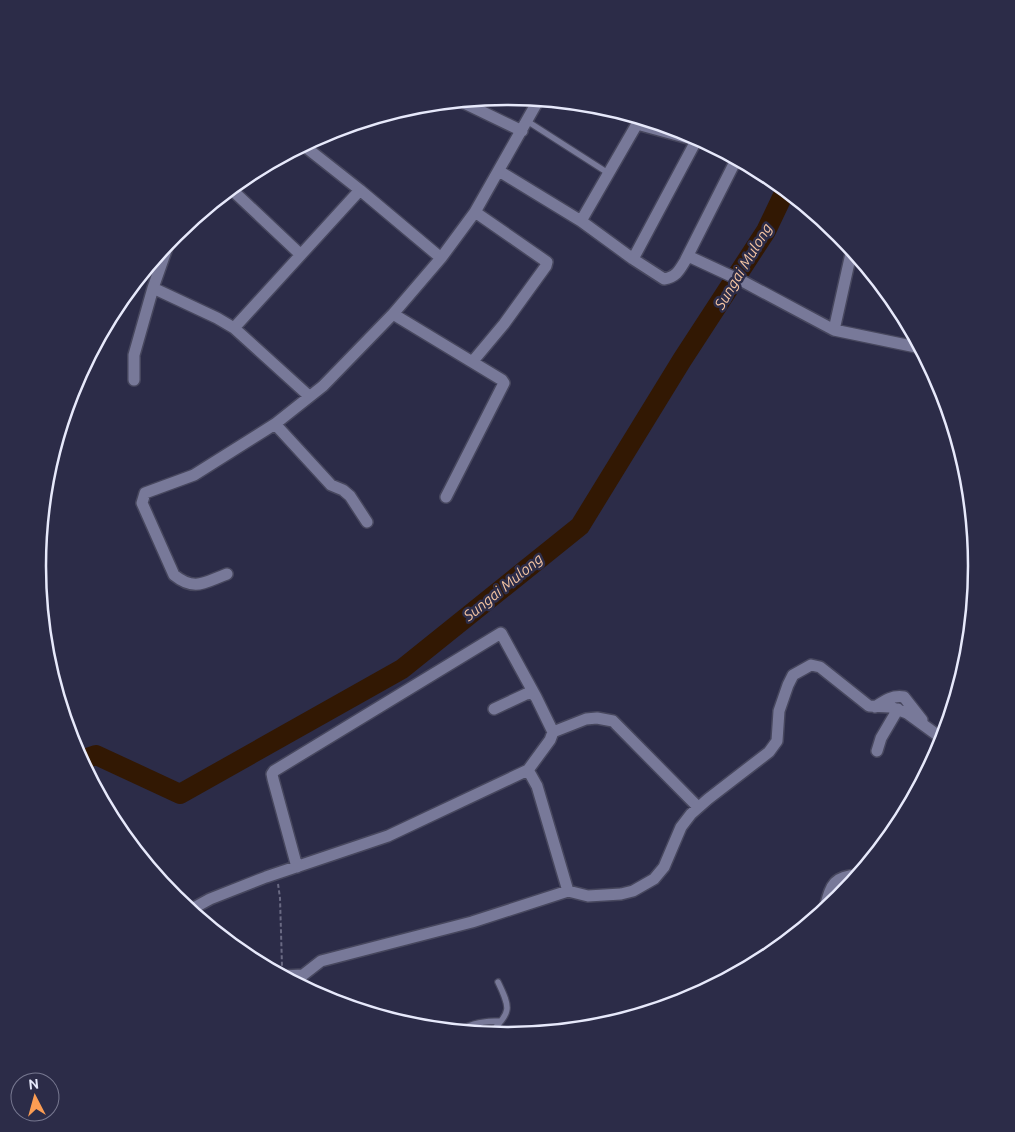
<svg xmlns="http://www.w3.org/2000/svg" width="1015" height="1132" viewBox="0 0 1015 1132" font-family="Ubuntu,sans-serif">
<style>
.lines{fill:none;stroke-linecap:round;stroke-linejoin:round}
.river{stroke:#321803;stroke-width:20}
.lane-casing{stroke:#47475e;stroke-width:8}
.street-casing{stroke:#47475e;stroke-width:14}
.path{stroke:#6a6a83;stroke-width:2;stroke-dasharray:4 2.5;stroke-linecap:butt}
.lane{stroke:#787999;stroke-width:5.5}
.street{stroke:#787999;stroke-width:11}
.labels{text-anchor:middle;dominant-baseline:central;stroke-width:5;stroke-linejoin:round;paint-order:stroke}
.water-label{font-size:15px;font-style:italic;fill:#f4c4a2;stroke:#2c2c48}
.rim{fill:none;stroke:#e7e9fb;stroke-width:2.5}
</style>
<rect width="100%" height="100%" fill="#2c2c48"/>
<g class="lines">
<path class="river" d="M 81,760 L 96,755 L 180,794 L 402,669 L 580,526 L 682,360 L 766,231 L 786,189"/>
<g class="lane-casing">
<path id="lane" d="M 527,121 L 608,173
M 458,1031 C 473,1023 484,1021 501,1021
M 490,1034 C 510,1011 512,1011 498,982"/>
</g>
<g class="street-casing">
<path id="street" d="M 460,101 L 522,131
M 639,117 L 637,124 L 581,221 L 633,259 L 664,279 C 676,277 679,271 685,261 L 737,158
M 637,124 L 710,144
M 303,145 L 360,190 L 441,258
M 499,171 L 581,221
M 230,188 L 300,254
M 168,245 L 190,221
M 688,256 L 744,282 L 834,330 L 921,348
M 633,259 L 696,141
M 153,288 L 217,318 L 234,328 L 309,396
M 393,314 L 502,380 L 504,383 L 446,497
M 234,328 L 360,190
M 834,330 L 852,249
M 473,361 L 504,324 L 546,266 L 547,262 L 475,212
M 134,380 L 134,355 L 153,288 L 168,245 L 167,244
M 275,424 L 331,485 L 343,490 L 350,496 L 367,522
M 227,574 C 205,582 195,592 174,575 L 142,503 L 145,493 L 194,475 L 275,424 L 323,386 L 393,314 L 441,258 L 475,212 L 539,99
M 875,707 C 884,701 892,695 904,697 L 922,720
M 494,709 L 526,694 L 532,693 L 536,697 L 553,732 L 550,740 L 528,770
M 553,732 L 586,719 L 597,718 L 613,721 L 698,807
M 877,751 L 881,738 L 898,709
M 297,867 L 273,779 L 272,774 L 274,771 L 501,633 L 536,697
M 190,910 L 210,899 L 266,877 L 388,836 L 528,770 L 537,786 L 568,891
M 824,911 C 831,887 831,876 859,875
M 283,976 L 303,975 L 321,961 L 472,922 L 568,891 L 588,896 L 621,894 L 633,891 L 654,879 L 664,867 L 681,827 L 691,814 L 708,799 L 769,752 L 777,741 L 779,711 L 788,685 L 793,675 L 811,665 L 820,667 L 869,706 L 890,707 L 907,713 L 940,737 L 944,738"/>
</g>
<path class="path" d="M 278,884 L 280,898 L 282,966"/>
<use href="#lane" class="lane"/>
<use href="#street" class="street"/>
</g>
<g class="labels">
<g class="water-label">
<text transform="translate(743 266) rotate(-59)">Sungai Mulong</text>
<text transform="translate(503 587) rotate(-39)">Sungai Mulong</text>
</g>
</g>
<path d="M0 0H1015V1132H0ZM46 566a461 461 0 1 1 922 0a461 461 0 1 1-922 0Z" fill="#2c2c48" fill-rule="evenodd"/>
<path class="rim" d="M46 566a461 461 0 1 1 922 0a461 461 0 1 1-922 0Z"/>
<g transform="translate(35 1097) rotate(354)"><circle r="24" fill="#2c2c48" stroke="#777890"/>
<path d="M0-4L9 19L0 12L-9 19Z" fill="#fc9d53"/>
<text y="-8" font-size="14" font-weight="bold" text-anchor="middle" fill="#e7e9fb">N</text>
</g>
</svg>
